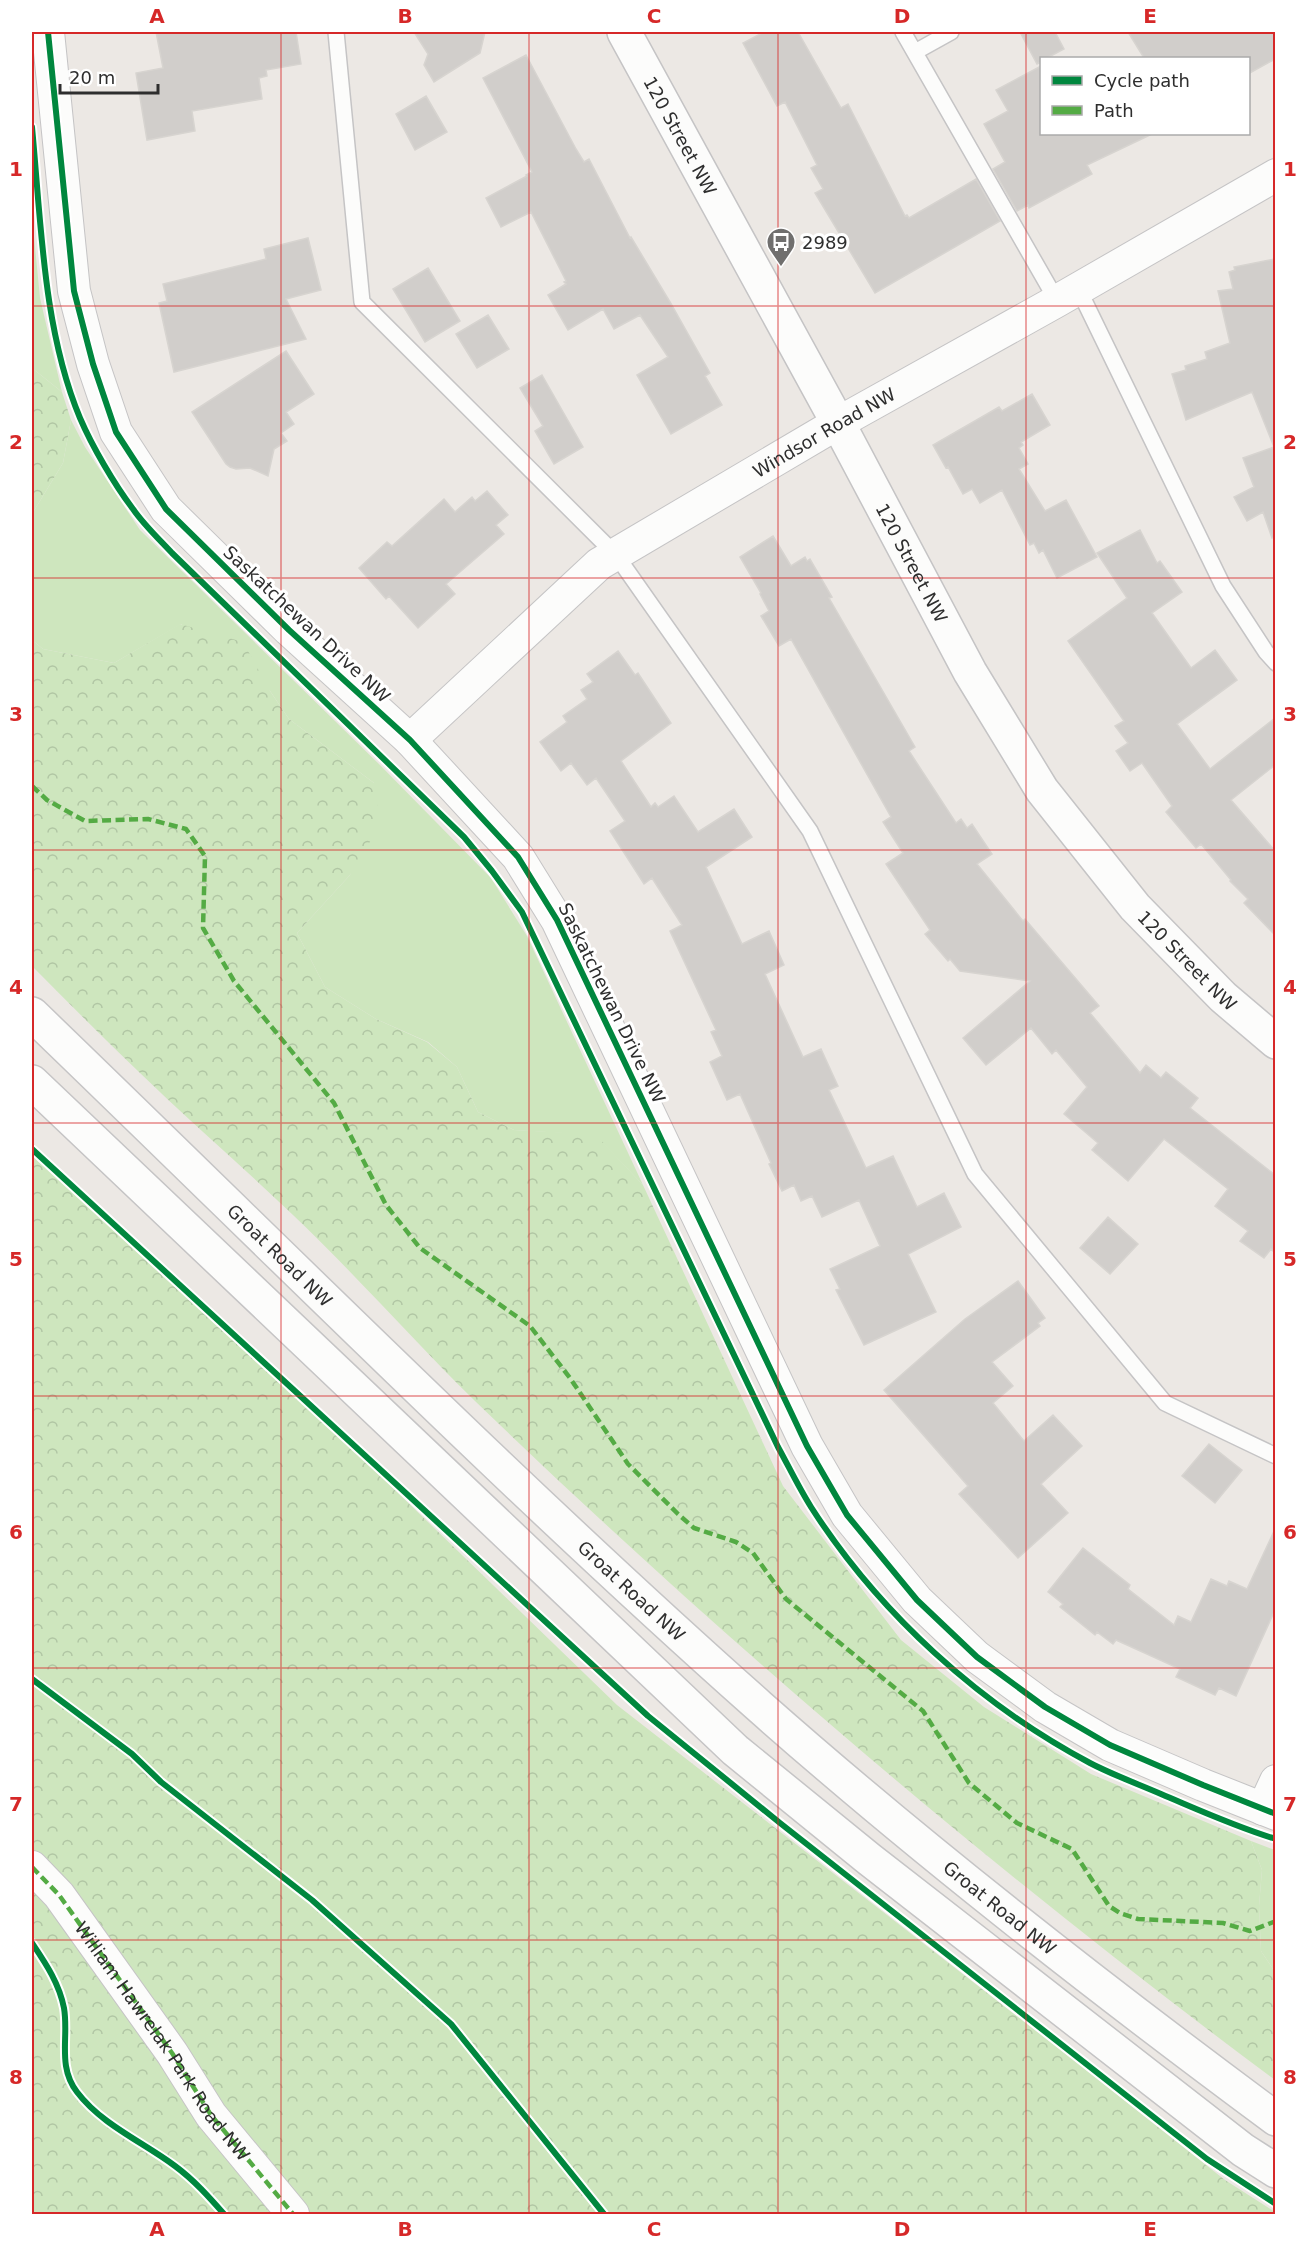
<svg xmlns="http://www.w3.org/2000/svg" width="1307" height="2246" viewBox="0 0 1307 2246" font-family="'DejaVu Sans',sans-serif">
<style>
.grass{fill:#cee6be}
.forest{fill:url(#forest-crowns)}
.building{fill:#d1cecb;stroke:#d7d4d0;stroke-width:1.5}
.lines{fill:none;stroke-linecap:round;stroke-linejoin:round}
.lane-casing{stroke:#c5c4c5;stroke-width:18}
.street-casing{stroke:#c5c4c5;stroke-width:34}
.secondary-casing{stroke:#c5c4c5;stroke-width:36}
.lane{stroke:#fcfcfb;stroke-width:15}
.street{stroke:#fcfcfb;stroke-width:32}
.secondary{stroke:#fcfcfb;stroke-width:33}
.quiet{stroke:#54ab44;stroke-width:4.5;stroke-dasharray:9 4.5;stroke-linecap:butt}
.cycleway-casing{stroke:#fff;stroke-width:10}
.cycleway{stroke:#00873e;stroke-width:6}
.grid{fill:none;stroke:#d62828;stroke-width:1.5;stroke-opacity:0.55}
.labels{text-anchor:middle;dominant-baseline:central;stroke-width:6;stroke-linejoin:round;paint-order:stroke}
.street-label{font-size:18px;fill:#2e2e2e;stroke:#fff}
.poi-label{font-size:18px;fill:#2e2e2e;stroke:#fff;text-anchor:start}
.neatline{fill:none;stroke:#d62828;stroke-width:2}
.grid-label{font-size:20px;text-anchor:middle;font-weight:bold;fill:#d62828}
</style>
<defs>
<pattern id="forest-crowns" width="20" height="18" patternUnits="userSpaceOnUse" patternTransform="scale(1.5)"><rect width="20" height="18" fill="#cee6be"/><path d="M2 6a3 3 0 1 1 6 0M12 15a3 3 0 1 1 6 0" fill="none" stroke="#b1c6a4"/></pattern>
</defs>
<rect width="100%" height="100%" fill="#ece8e4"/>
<path class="grass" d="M 32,216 L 40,298 L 62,392 L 32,368 Z
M 71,420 L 85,447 L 140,530 L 380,765 L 491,878 L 527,936 L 643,1185 L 595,1135 L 514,1130 L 478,1112 L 457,1067 L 428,1042 L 376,1019 L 325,987 L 297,933 L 350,875 L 374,783 L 289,719 L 270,691 L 181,624 L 114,663 L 43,649 L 32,640 L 32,514 L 63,463 Z
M 1251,1841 L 1275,1850 L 1275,1972 L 1261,1951 L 1259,1906 L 1262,1870 Z"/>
<path class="forest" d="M 32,368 L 62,392 L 71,420 L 63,463 L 32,514 Z
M 180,624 L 243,642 L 270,691 L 289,719 L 374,783 L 380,825 L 350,875 L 297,933 L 325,987 L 376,1019 L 427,1042 L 457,1067 L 478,1112 L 514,1130 L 595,1134 L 643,1185 L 783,1486 L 901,1640 L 984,1707 L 1091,1774 L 1251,1841 L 1262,1870 L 1259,1906 L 1261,1951 L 1275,1972 L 1275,2080 C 994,1871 727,1644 475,1401 C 413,1340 356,1275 293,1215 C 242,1166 189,1121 139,1072 C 102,1037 67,1001 32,966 L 32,640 L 43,649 L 114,663 Z
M 32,1142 L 240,1340 L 617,1705 L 1072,2059 L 1225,2180 L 1275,2212 L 1275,2214 L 32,2214 Z"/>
<path class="building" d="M 156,32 L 296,32 L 301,64 L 266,70 L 267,76 L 259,78 L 262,99 L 192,111 L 195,131 L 147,140 L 136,73 L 163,68 Z
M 414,32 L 485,32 L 480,53 L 434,82 L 424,65 L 428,54 Z
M 764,32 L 798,32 L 841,108 L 848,104 L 905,216 L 907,215 L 909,218 L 976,179 L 1000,221 L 875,293 L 815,193 L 823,189 L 811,168 L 817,165 L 785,102 L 777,106 L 743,43 Z
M 1020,32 L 1055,32 L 1064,49 L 1047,58 L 1041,58 L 1041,62 L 1037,64 Z
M 1128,32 L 1275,32 L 1275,59 L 1248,74 L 1248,58 L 1144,58 Z
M 526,55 L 576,149 L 584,162 L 589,159 L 630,238 L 631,237 L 670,302 L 710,373 L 705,376 L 722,405 L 671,434 L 637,375 L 668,357 L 640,315 L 614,329 L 603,309 L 568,330 L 548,295 L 566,284 L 564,282 L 566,281 L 531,212 L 501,227 L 486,198 L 527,176 L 526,175 L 532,172 L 483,78 Z
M 1041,66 L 1041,134 L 1152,134 L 1087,165 L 1092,174 L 1029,208 L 1028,205 L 1017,211 L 993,169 L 1005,162 L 984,124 L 1008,111 L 996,90 Z
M 426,96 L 447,132 L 415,150 L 396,114 Z
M 308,238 L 321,290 L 286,299 L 306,339 L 174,372 L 159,303 L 167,301 L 163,284 L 266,259 L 264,249 Z
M 1275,259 L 1275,537 L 1272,538 L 1263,512 L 1247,521 L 1234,497 L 1254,487 L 1243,458 L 1274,447 L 1252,392 L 1186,420 L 1172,374 L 1186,370 L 1185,366 L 1207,359 L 1205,352 L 1230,343 L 1218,291 L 1233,289 L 1229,272 L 1235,270 L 1234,267 Z
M 428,268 L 460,321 L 425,342 L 393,289 Z
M 488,315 L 509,349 L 477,368 L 456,334 Z
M 286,351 L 314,394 L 286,412 L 294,424 L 281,433 L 287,441 L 274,449 L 268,476 L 250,468 L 236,469 L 230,467 L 226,464 L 192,412 Z
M 542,375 L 583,447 L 554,464 L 535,431 L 543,426 L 520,388 Z
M 1032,394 L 1050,425 L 1021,442 L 1023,445 L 1019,448 L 1028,464 L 1019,469 L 1045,511 L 1066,500 L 1097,557 L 1057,578 L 1043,550 L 1039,553 L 1034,543 L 1030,545 L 1002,490 L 980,503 L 972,489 L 963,494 L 948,467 L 946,468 L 933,445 L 999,407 L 1002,411 Z
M 487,491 L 508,515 L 496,525 L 504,534 L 446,584 L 455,594 L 418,628 L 389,596 L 386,599 L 359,568 L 387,542 L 392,546 L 444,499 L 455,512 L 472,497 L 475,501 Z
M 1140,530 L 1157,563 L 1160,561 L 1182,592 L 1152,613 L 1191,668 L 1215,650 L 1237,680 L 1177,724 L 1210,769 L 1275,718 L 1275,765 L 1231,800 L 1275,851 L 1275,935 L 1244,903 L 1248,899 L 1230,881 L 1231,880 L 1201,844 L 1196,848 L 1166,812 L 1172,806 L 1142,763 L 1130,771 L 1116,751 L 1128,743 L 1115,726 L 1124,721 L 1068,641 L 1127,598 L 1097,553 Z
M 773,536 L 791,566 L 805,557 L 807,561 L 810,559 L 832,597 L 829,598 L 915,747 L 909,751 L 956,823 L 961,819 L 967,828 L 972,824 L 992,854 L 977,864 L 1023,921 L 1025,919 L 1099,1006 L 1090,1013 L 1140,1073 L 1146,1065 L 1161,1078 L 1166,1072 L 1198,1098 L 1190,1108 L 1275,1175 L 1275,1253 L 1271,1249 L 1264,1258 L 1240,1241 L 1248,1231 L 1215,1206 L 1228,1189 L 1164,1139 L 1128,1181 L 1092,1150 L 1098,1143 L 1064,1114 L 1087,1087 L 1056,1050 L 1052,1054 L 1031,1028 L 986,1065 L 963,1038 L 1030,981 L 960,971 L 950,959 L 948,961 L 925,934 L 930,930 L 886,864 L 903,853 L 883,822 L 891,817 L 791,639 L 779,646 L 761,616 L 769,611 L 760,594 L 761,593 L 740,557 Z
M 618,651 L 635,675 L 638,673 L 671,723 L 621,761 L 651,807 L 655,803 L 658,807 L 674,796 L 698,832 L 734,809 L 752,837 L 706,867 L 742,944 L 769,931 L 784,965 L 765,974 L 803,1057 L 821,1049 L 838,1086 L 829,1090 L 866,1168 L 893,1156 L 917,1207 L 944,1193 L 961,1227 L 908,1254 L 936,1312 L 864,1345 L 836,1290 L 840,1289 L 830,1269 L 880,1246 L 859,1200 L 822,1217 L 812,1196 L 801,1201 L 794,1185 L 782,1191 L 769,1164 L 771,1163 L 740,1094 L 727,1100 L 710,1062 L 722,1056 L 711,1032 L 716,1030 L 670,931 L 682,925 L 652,878 L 644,884 L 610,831 L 625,821 L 596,778 L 587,785 L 571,763 L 561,771 L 540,742 L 567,722 L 563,716 L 587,699 L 581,690 L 593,682 L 587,674 Z
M 1108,1217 L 1138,1244 L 1110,1274 L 1080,1248 Z
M 1018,1281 L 1045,1318 L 1038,1323 L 1040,1326 L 992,1362 L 1013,1386 L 993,1403 L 1024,1441 L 1053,1415 L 1082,1446 L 1041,1484 L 1068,1513 L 1018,1558 L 959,1494 L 968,1486 L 884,1390 L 965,1319 Z
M 1209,1444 L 1242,1470 L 1215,1503 L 1182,1476 Z
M 1275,1529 L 1275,1610 L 1236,1696 L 1219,1688 L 1215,1695 L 1176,1677 L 1180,1669 L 1116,1640 L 1113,1644 L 1097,1632 L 1095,1635 L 1060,1607 L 1063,1604 L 1048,1592 L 1083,1548 L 1130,1585 L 1128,1589 L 1174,1625 L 1178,1616 L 1191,1622 L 1211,1579 L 1227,1586 L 1229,1581 L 1247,1589 Z"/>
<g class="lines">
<g class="lane-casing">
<path id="lane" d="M 336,32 L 362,302 L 616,555 L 810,831 L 975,1174 L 1165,1403 L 1276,1456
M 903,32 L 1057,301
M 915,52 L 951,32
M 1078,288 L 1223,586 L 1266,652 L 1276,663"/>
</g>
<g class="street-casing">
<g id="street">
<path d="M 48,32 L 74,291 L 93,364 L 116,432 L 166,509 L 289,630 L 410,740 L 518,857 L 557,920 L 807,1446 L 847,1515 L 917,1600 L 977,1657 L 1045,1707 L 1110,1745 L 1203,1785 L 1276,1814"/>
<path id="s1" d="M 410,740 L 599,564 L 838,423 L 1057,301 L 1276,175"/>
<path d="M 1263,1809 L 1276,1781"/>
<path d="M 32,1867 L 59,1895 L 172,2053 L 211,2115 L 293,2214"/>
</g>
</g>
<g class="secondary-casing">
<g id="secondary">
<path id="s2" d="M 624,32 L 838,423 L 970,672 L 1042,790 L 1135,907 L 1223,997 L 1276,1042"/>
<path id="s3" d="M 32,1014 C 273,1246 509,1484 759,1706 C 924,1852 1099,1988 1276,2119"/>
<path d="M 32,1082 L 735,1750 L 869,1859 L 1243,2150 L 1276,2171"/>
</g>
</g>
<use href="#lane" class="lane"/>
<use href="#street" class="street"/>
<use href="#secondary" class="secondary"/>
<g class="quiet">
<path d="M 32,786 L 47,800 L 85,821 L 148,819 L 186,829 L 205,856 L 203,928 L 234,981 L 334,1103 L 386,1205 L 420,1248 L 530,1326 L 570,1378 L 628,1464 L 678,1514 L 694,1528 L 736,1542 L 753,1553 L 786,1599 L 923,1711 L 969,1783 L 1017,1823 L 1072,1849 L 1109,1906 L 1120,1913 L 1138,1919 L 1223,1923 L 1250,1931 L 1276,1921"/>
<path id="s4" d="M 32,1867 L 59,1895 L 172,2053 L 211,2115 L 293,2214"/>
</g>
<g class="cycleway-casing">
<path id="cycleway" d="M 48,32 L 74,291 L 93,364 L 116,432 L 166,509 L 289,630 L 410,740 L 518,857 L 557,920 L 807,1446 L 847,1515 L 917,1600 L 977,1657 L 1045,1707 L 1110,1745 L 1203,1785 L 1276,1814
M 32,127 C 41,221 43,330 80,418 C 92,446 114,484 133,509 C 144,525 159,539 172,553 L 464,837 L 492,871 L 522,912 L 778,1447 C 789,1467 799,1488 811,1507 C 879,1613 979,1704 1090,1763 C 1113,1775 1138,1784 1161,1794 C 1199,1810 1236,1827 1276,1839
M 32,1149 L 648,1716 L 780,1823 L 1207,2159 L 1276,2204
M 32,1679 L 132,1754 L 161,1782 L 312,1900 L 451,2024 L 604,2214
M 32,1943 C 46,1964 59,1983 64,2008 C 69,2037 57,2066 77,2092 C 102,2125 143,2142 175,2166 C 194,2180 209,2197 224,2214"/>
</g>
<use href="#cycleway" class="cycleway"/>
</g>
<path class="grid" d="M 281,32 L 281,2214M 529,32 L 529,2214M 778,32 L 778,2214M 1026,32 L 1026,2214M 32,306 L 1276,306M 32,578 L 1276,578M 32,850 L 1276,850M 32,1123 L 1276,1123M 32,1396 L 1276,1396M 32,1668 L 1276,1668M 32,1940 L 1276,1940"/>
<defs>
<g id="bus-pin" transform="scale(1.5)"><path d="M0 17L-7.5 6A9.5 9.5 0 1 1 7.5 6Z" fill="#706f6e" stroke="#fff"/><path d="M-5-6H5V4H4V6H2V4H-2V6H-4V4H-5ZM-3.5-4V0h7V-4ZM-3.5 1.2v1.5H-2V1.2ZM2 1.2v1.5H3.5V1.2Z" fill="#fff"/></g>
</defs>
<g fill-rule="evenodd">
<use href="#bus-pin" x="781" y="242"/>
</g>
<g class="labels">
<g class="street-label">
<text stroke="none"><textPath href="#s2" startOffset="118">120 Street NW</textPath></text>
<text stroke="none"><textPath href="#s1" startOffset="519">Windsor Road NW</textPath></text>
<text stroke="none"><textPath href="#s2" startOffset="604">120 Street NW</textPath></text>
<text transform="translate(307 624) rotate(43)">Saskatchewan Drive NW</text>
<text stroke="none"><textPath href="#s2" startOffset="1090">120 Street NW</textPath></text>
<text transform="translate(612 1003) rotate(64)">Saskatchewan Drive NW</text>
<text stroke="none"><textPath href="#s3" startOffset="346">Groat Road NW</textPath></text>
<text stroke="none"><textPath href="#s3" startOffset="832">Groat Road NW</textPath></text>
<text stroke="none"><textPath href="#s3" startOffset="1318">Groat Road NW</textPath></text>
<text stroke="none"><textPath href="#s4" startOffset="218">William Hawrelak Park Road NW</textPath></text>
</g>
<g class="poi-label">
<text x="802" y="242">2989</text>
</g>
</g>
<rect width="1307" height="2246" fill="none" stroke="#ffffff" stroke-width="66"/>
<rect x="1040" y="57" width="210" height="78" fill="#ffffff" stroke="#ababab" stroke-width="1.5"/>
<rect x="1052" y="76" width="30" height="9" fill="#00873e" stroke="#ababab" stroke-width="1.5"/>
<text x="1094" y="87" font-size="18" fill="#2e2e2e">Cycle path</text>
<rect x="1052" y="106" width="30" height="9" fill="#54ab44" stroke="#ababab" stroke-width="1.5"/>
<text x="1094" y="117" font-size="18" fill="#2e2e2e">Path</text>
<path d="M60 84v9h98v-9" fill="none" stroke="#2e2e2e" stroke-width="3"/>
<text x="69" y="84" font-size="18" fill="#2e2e2e" stroke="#ffffff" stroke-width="4.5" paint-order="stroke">20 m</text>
<rect x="33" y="33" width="1241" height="2180" class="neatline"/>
<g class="grid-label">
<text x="157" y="23">A</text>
<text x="405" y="23">B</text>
<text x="654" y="23">C</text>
<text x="902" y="23">D</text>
<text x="1150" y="23">E</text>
<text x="16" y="176">1</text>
<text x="1290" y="176">1</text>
<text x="16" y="449">2</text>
<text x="1290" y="449">2</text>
<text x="16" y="721">3</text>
<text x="1290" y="721">3</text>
<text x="16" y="994">4</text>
<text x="1290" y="994">4</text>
<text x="16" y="1266">5</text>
<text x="1290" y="1266">5</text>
<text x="16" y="1539">6</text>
<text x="1290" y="1539">6</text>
<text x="16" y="1811">7</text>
<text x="1290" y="1811">7</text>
<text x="16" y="2084">8</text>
<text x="1290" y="2084">8</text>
<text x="157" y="2236">A</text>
<text x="405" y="2236">B</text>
<text x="654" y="2236">C</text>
<text x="902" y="2236">D</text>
<text x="1150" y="2236">E</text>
</g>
</svg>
